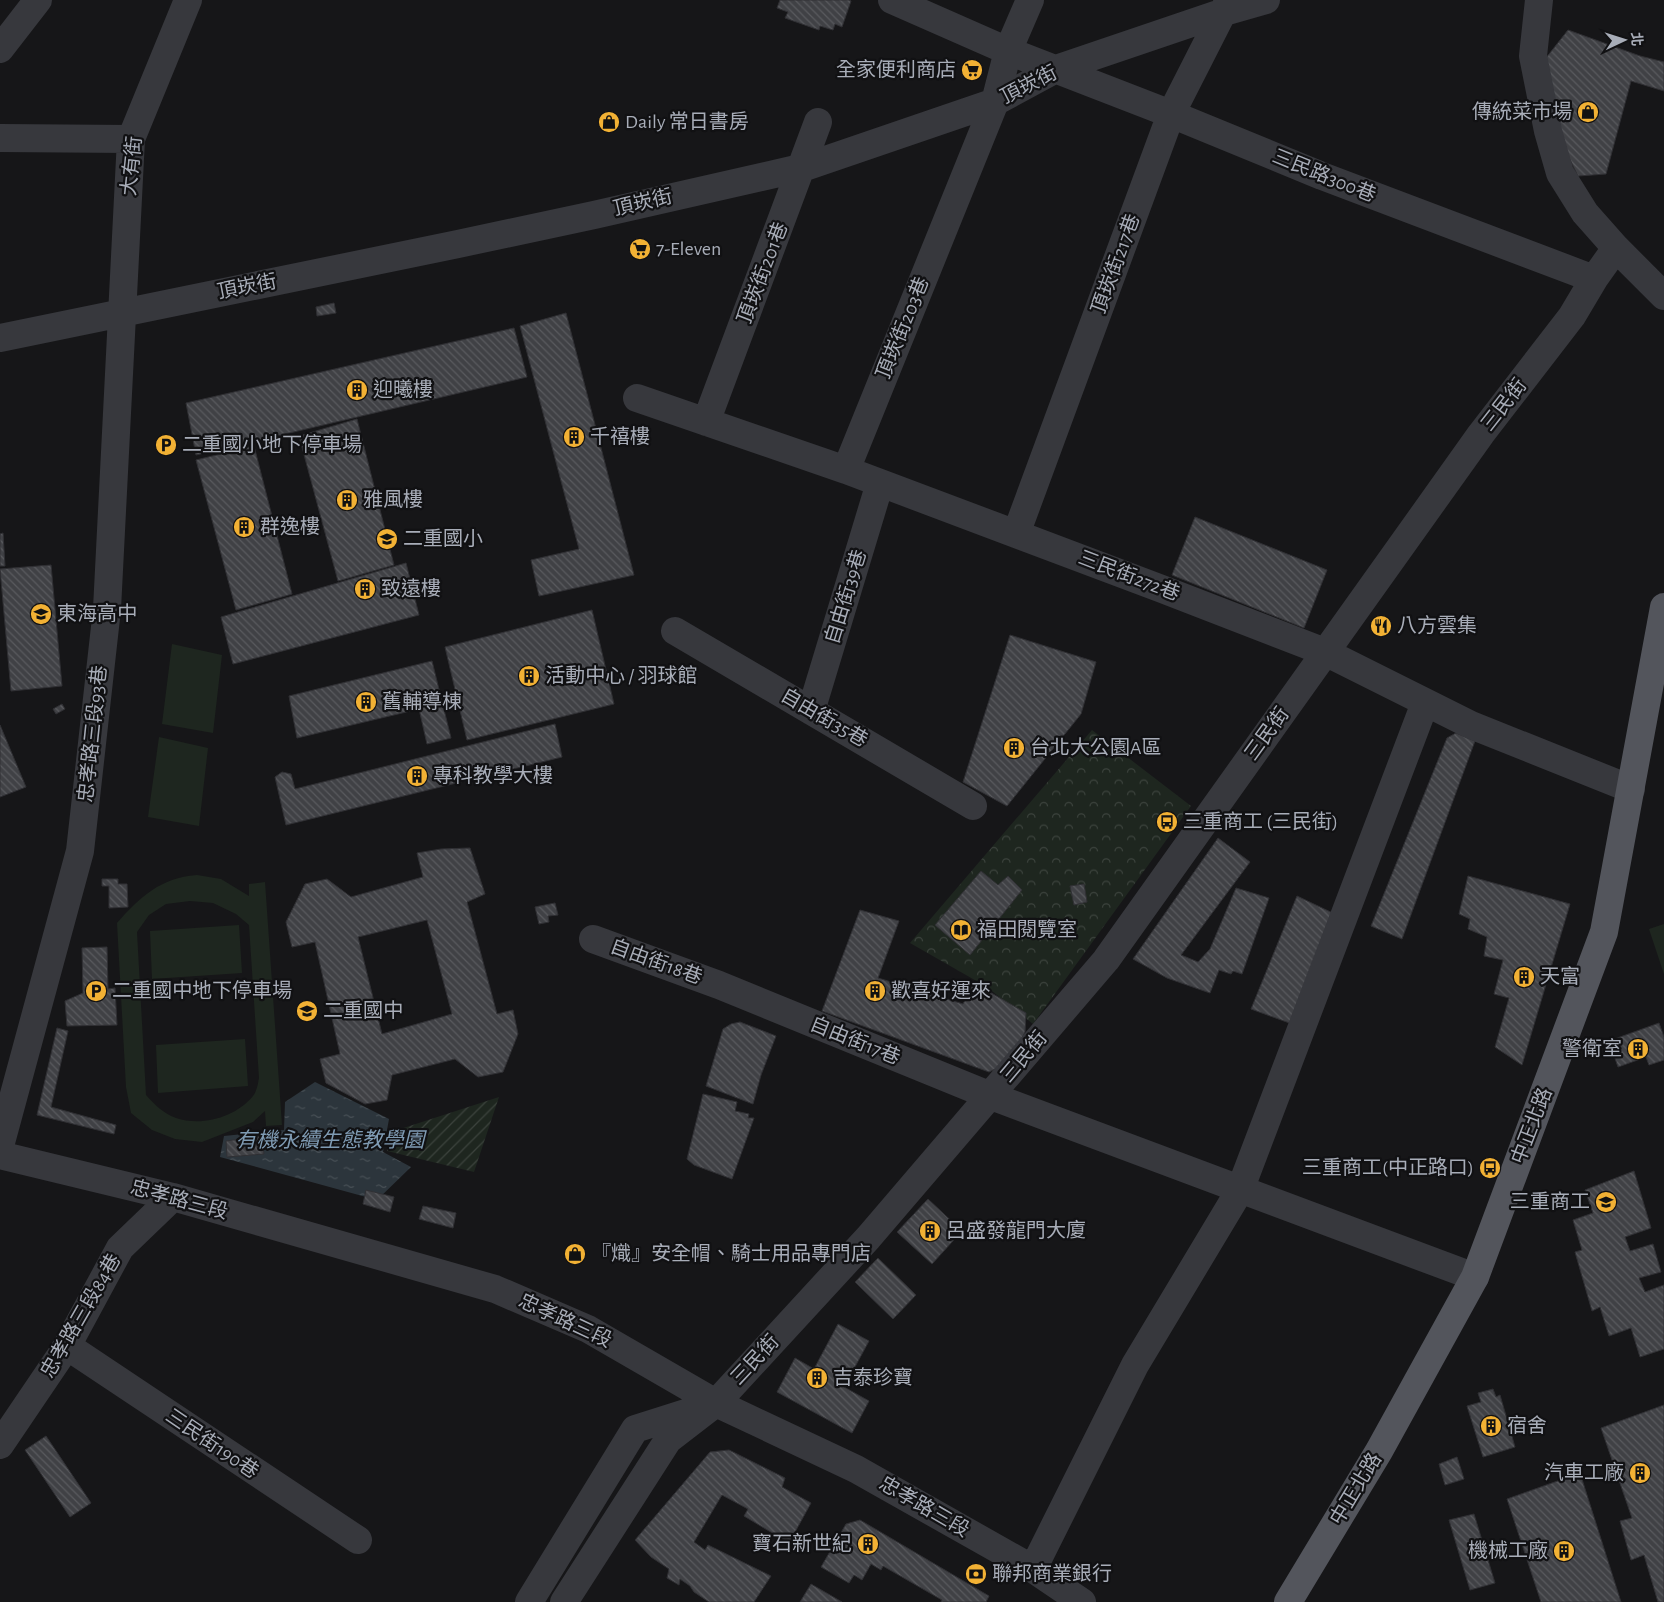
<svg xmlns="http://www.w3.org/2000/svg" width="1664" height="1602" viewBox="0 0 1664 1602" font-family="'Alegreya Sans','Noto Sans TC',sans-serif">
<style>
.grass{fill:#1e261f;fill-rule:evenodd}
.park{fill:url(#park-crowns)}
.garden{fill:url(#garden-furrows)}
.water{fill:url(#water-ripples)}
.building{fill:url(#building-back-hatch);stroke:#303034;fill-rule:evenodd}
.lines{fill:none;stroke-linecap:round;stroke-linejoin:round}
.minor{stroke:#37383d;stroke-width:28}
.major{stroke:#53555c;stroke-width:28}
.labels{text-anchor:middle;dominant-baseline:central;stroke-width:4.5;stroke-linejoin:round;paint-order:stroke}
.poi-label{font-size:20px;fill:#a8adb8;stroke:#111113;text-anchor:start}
.street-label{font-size:20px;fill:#a8adb8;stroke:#111113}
.water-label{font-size:21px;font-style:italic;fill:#7f9bb3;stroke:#111113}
</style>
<defs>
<pattern id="park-crowns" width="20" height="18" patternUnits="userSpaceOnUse" patternTransform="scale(1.25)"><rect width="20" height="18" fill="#1e261f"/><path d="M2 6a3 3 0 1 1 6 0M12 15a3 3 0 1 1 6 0" fill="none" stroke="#3c433d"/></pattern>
<pattern id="garden-furrows" width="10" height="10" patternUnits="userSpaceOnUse" patternTransform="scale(1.25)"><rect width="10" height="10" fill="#1e261f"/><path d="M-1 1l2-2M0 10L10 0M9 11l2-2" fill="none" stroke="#3c433d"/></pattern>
<pattern id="water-ripples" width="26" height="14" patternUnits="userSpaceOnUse" patternTransform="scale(1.25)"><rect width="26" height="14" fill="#2c353c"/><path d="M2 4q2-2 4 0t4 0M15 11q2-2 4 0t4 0" fill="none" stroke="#485056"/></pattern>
<pattern id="building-back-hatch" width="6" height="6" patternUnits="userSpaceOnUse" patternTransform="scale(1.25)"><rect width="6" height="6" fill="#404145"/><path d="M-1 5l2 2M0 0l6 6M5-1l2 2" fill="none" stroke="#595a5e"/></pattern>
</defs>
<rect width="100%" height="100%" fill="#161618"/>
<path class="grass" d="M 172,644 L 222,655 L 213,733 L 162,724 Z
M 159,737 L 208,748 L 199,826 L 148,817 Z
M 197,875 L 221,879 L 249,896 L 249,884 L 265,882 L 282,1125 L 266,1126 L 265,1111 L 253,1122 L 202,1142 L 175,1139 L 152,1130 L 131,1113 L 126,1087 L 117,923 C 140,897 160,878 197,875 ZM 190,901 L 213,903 L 236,914 L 249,925 L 259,1078 C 258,1083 257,1091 253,1096 C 236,1117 202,1127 176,1118 C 164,1114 154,1104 146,1095 L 137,932 L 149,915 L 166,904 Z
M 1664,924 L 1664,974 L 1649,929 Z
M 239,925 L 242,973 L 152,979 L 150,931 Z
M 245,1039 L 248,1086 L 158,1093 L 156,1045 Z"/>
<path class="park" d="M 1092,730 L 1191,806 L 1033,1024 L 987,987 L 910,943 Z"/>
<path class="garden" d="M 499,1097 L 474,1172 L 387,1151 L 388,1133 Z"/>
<path class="water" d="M 315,1082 L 389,1119 L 383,1152 L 411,1167 L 377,1200 L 220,1157 L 224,1136 L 284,1130 L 285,1102 Z"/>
<path class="building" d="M 780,0 L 849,0 L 851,1 L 842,27 L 835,24 L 833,30 L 820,26 L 819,30 L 785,18 L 788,12 L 777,8 Z
M 1568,30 L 1640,56 L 1664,62 L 1664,91 L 1631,81 L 1606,174 L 1578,176 L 1557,133 L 1542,63 Z
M 334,303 L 336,313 L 317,316 L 316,307 Z
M 566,313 L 634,575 L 539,596 L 531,560 L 579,549 L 520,326 Z
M 514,328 L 527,377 L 196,455 L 186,403 Z
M 357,419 L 394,565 L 338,581 L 299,436 Z
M 254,446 L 292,594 L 236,610 L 196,460 Z
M 1195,517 L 1327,570 L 1304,628 L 1172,575 Z
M 3,533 L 5,566 L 0,566 L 0,534 Z
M 406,563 L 419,615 L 233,664 L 221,617 Z
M 51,565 L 62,686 L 11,691 L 0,569 Z
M 592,610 L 614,704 L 467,740 L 445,647 Z
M 1010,635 L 1096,662 L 1081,714 L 1007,806 L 963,782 Z
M 432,661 L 451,738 L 427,744 L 419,709 L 297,738 L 289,696 Z
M 62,704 L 65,709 L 56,714 L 53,709 Z
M 555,724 L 562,757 L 286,825 L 275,777 L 282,772 L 291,774 L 295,789 Z
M 0,725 L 26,787 L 0,797 Z
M 1456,733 L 1475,741 L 1402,939 L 1371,926 L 1447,738 Z
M 1218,838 L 1250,862 L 1181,955 L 1198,962 L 1210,949 L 1236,888 L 1269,898 L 1242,974 L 1233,971 L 1231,974 L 1219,970 L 1210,993 L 1167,978 L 1133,959 Z
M 470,848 L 485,894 L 467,902 L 497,1014 L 513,1010 L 518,1034 L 503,1072 L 478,1077 L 455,1059 L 392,1075 L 387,1100 L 365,1104 L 326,1083 L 320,1059 L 340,1054 L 315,942 L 292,947 L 286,922 L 305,884 L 327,879 L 351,897 L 423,877 L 417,853 L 441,849 ZM 427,920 L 452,1014 L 382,1034 L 358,937 Z
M 981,871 L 998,885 L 1008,876 L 1022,890 L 970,955 L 935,925 Z
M 1468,876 L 1570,904 L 1522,1065 L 1495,1047 L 1509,998 L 1494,994 L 1503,960 L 1484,956 L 1487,937 L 1468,929 L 1470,919 L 1459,914 Z
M 102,879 L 118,879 L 118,884 L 127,884 L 128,907 L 109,908 L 109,886 L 102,886 Z
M 1084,884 L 1087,902 L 1074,905 L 1070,886 Z
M 1297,896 L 1341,917 L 1295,1025 L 1251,1009 Z
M 555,903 L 558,915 L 548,916 L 549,922 L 539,924 L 535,907 Z
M 860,910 L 899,921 L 878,978 L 963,1004 L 974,983 L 1026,1013 L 1025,1032 L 1010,1062 L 989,1072 L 822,1011 Z
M 107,947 L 108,989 L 115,988 L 117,1025 L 67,1026 L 65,1001 L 83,993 L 82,948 Z
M 740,1022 L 776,1036 L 761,1075 L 753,1104 L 706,1086 L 723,1029 L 731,1024 Z
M 1659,1023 L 1664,1037 L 1664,1060 L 1649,1065 L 1646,1057 L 1618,1067 L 1609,1041 Z
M 57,1028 L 68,1031 L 51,1107 L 116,1125 L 114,1134 L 37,1115 Z
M 703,1094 L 737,1102 L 735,1111 L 749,1114 L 748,1118 L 754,1118 L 732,1179 L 694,1165 L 687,1159 Z
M 262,1136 L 264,1154 L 227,1157 L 226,1141 Z
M 1634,1171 L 1651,1228 L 1625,1237 L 1630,1251 L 1653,1244 L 1661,1272 L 1639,1278 L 1645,1292 L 1664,1285 L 1664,1349 L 1640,1357 L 1631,1328 L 1609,1336 L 1600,1307 L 1592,1311 L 1575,1252 L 1582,1250 L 1573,1220 L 1593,1213 L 1585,1190 Z
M 366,1190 L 394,1197 L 390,1212 L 363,1204 Z
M 928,1199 L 962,1231 L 932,1264 L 897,1232 Z
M 423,1206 L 456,1213 L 453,1228 L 419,1219 Z
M 878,1258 L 916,1295 L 893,1319 L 855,1282 Z
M 838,1324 L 869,1341 L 844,1387 L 869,1401 L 852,1433 L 777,1392 L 795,1358 L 814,1369 Z
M 1493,1389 L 1496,1397 L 1500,1395 L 1515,1447 L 1483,1457 L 1467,1406 L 1481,1402 L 1478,1393 Z
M 1664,1405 L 1664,1602 L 1658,1602 L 1644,1555 L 1631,1560 L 1620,1521 L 1632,1518 L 1601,1428 Z
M 46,1436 L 91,1503 L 70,1517 L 25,1450 Z
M 729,1450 L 785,1478 L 782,1487 L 811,1503 L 789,1543 L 744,1516 L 748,1509 L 722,1495 L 694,1542 L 705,1550 L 708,1545 L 771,1576 L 754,1602 L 709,1602 L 694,1592 L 690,1586 L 680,1579 L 679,1585 L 667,1578 L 669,1569 L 651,1557 L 635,1540 L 710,1452 Z
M 1457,1457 L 1464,1479 L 1445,1485 L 1439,1464 Z
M 1580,1473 L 1621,1602 L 1541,1602 L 1507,1499 Z
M 1474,1514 L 1495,1583 L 1470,1590 L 1449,1520 Z
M 860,1520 L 989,1596 L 986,1602 L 941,1602 L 942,1600 L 883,1566 L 881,1570 L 871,1564 L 862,1580 L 854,1575 L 849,1583 L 821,1567 L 846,1524 Z
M 811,1584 L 842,1602 L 800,1602 Z"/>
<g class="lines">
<path class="minor" d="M 892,0 L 1008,51 L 1171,114 L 1322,176 L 1594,279
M 1030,0 L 1008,51 L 995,102 L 846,470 L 1162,589 L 1325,652 L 1471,725 L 1631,789
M 1539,0 L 1533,56 L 1548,131 L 1560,173 L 1585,213 L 1616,248 L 1664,296
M 0,49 L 38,0
M 0,138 L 131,139
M 0,338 L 458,244 L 594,215 L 805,167 L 995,102 L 1056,69 L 1224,12 L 1266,0
M 637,398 L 846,470
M 706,422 L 818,122
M 1016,534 L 1171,114 L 1227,4
M 675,631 L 973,806
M 811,711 L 880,483
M 593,939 L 719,985 L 991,1096 L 1475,1277
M 0,1146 L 80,851 L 107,609 L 131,139 L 188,0
M 0,1155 L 173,1197 L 495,1289 L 588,1329 L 716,1403 L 856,1469 L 1033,1569 L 1082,1602
M 67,1346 L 358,1540
M 0,1445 L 67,1346 L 120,1248 L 173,1197
M 1033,1569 L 1135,1365 L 1240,1190 L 1425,703
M 529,1602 L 635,1429 L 698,1409
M 564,1602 L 668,1440 L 716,1403 L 868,1238 L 1106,960 L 1481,434 L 1572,316 L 1594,279 L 1616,248"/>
<path class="major" d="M 1288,1602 L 1379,1451 L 1475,1277 L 1604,932 L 1664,607"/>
</g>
<defs>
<g id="supermarket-disc" transform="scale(1.125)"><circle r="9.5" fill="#f2b134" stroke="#111113"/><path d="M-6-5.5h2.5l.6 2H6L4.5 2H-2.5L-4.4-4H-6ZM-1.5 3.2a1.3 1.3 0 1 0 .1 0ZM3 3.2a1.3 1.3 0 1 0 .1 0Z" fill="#111"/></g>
<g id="shop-disc" transform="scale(1.125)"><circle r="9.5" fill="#f2b134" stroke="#111113"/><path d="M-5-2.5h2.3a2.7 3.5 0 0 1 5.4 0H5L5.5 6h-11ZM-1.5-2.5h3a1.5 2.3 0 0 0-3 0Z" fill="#111"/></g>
<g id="building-disc" transform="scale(1.125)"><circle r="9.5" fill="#f2b134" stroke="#111113"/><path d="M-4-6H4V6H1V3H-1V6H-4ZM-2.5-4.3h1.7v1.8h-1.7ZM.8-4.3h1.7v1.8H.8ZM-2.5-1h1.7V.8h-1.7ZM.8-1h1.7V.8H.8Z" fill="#111"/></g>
<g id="parking-disc" transform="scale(1.125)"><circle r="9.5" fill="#f2b134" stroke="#111113"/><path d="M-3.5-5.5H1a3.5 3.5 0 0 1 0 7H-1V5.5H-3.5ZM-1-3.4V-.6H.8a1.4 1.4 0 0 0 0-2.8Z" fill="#111"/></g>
<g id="school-disc" transform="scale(1.125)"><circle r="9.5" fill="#f2b134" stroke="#111113"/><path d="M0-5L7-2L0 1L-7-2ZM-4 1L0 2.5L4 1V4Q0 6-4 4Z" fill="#111"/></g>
<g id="restaurant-disc" transform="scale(1.125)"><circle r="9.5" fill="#f2b134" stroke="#111113"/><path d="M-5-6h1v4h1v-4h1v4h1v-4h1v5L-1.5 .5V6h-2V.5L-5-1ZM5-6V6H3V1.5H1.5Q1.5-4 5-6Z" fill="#111"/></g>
<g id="bus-disc" transform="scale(1.125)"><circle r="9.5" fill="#f2b134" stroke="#111113"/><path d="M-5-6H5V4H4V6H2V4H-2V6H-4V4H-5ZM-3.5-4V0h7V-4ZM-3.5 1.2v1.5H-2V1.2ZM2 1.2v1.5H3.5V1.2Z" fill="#111"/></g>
<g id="library-disc" transform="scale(1.125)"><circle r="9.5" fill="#f2b134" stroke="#111113"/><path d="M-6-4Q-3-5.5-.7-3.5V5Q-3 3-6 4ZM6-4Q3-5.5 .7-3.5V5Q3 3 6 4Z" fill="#111"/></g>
<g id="bank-disc" transform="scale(1.125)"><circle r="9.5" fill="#f2b134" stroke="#111113"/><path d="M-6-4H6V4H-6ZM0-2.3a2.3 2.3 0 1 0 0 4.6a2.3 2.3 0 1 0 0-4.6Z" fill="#111"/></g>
</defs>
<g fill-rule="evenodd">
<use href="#supermarket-disc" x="972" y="70"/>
<use href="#shop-disc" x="1588" y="112"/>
<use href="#shop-disc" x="609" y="122"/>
<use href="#supermarket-disc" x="640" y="249"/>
<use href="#building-disc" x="357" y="390"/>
<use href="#building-disc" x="574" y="437"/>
<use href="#parking-disc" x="166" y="445"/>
<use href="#building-disc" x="347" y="500"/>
<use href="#building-disc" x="244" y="527"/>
<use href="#school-disc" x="387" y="539"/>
<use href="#building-disc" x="365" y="589"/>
<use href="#school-disc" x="41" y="614"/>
<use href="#restaurant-disc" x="1381" y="626"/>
<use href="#building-disc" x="529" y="676"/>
<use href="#building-disc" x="366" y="702"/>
<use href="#building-disc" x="1014" y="748"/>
<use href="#building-disc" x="417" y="776"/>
<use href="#bus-disc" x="1167" y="822"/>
<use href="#library-disc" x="961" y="930"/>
<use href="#building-disc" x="1524" y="977"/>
<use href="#parking-disc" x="96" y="991"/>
<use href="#building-disc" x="875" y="991"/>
<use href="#school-disc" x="307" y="1011"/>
<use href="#building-disc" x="1638" y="1049"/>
<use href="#bus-disc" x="1490" y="1168"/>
<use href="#school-disc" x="1606" y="1202"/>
<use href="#building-disc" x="930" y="1231"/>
<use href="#shop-disc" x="575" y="1254"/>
<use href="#building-disc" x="817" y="1378"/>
<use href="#building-disc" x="1491" y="1426"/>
<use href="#building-disc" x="1640" y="1473"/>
<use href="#building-disc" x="868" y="1544"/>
<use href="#building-disc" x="1564" y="1551"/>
<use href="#bank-disc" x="976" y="1574"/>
</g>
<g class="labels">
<g class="poi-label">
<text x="956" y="70" text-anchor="end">全家便利商店</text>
<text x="1572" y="112" text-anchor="end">傳統菜市場</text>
<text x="625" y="122">Daily 常日書房</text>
<text x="656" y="249">7-Eleven</text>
<text x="373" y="390">迎曦樓</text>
<text x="590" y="437">千禧樓</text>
<text x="182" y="445">二重國小地下停車場</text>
<text x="363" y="500">雅風樓</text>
<text x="260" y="527">群逸樓</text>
<text x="403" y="539">二重國小</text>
<text x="381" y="589">致遠樓</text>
<text x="57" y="614">東海高中</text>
<text x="1397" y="626">八方雲集</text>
<text x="545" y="676">活動中心 / 羽球館</text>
<text x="382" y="702">舊輔導棟</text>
<text x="1030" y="748">台北大公園A區</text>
<text x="433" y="776">專科教學大樓</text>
<text x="1183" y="822">三重商工 (三民街)</text>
<text x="977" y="930">福田閱覽室</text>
<text x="1540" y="977">天富</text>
<text x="112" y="991">二重國中地下停車場</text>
<text x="891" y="991">歡喜好運來</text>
<text x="323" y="1011">二重國中</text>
<text x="1622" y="1049" text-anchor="end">警衛室</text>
<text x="1474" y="1168" text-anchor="end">三重商工(中正路口)</text>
<text x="1590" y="1202" text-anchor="end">三重商工</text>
<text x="946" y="1231">呂盛發龍門大廈</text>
<text x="591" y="1254">『熾』安全帽、騎士用品專門店</text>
<text x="833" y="1378">吉泰珍寶</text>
<text x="1507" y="1426">宿舍</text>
<text x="1624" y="1473" text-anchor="end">汽車工廠</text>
<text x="852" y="1544" text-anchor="end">寶石新世紀</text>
<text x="1548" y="1551" text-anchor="end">機械工廠</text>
<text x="992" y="1574">聯邦商業銀行</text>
</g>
<g class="street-label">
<text transform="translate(1029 85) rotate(-27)">頂崁街</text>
<text transform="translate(132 166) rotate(-84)">大有街</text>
<text transform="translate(1324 176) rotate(22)">三民路300巷</text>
<text transform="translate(643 203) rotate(-13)">頂崁街</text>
<text transform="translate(1116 264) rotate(-70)">頂崁街217巷</text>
<text transform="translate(763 273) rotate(-69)">頂崁街201巷</text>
<text transform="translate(247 287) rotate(-11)">頂崁街</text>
<text transform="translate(903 328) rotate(-68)">頂崁街203巷</text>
<text transform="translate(1504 405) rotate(-52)">三民街</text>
<text transform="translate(1129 576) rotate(21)">三民街272巷</text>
<text transform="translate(846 597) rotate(-73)">自由街39巷</text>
<text transform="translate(824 718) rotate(30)">自由街35巷</text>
<text transform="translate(93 734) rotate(-84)">忠孝路三段93巷</text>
<text transform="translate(1267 734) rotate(-54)">三民街</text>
<text transform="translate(656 962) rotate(20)">自由街18巷</text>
<text transform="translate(855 1041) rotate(22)">自由街17巷</text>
<text transform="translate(1024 1057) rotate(-50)">三民街</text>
<text transform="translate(1532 1126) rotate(-69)">中正北路</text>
<text transform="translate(179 1200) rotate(15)">忠孝路三段</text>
<text transform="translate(81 1316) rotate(-60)">忠孝路三段84巷</text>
<text transform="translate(565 1321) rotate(25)">忠孝路三段</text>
<text transform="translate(755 1360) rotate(-47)">三民街</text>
<text transform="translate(212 1444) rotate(34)">三民街190巷</text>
<text transform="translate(1356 1489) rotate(-59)">中正北路</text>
<text transform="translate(924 1507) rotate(30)">忠孝路三段</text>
</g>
<g class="water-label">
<text x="330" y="1140">有機永續生態教學園</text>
</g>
</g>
<g transform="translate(1624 40) rotate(86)" stroke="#111113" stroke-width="4" paint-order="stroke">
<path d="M0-4L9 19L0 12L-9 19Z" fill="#a8adb8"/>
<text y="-8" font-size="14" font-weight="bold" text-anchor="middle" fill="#a8adb8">北</text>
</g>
</svg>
